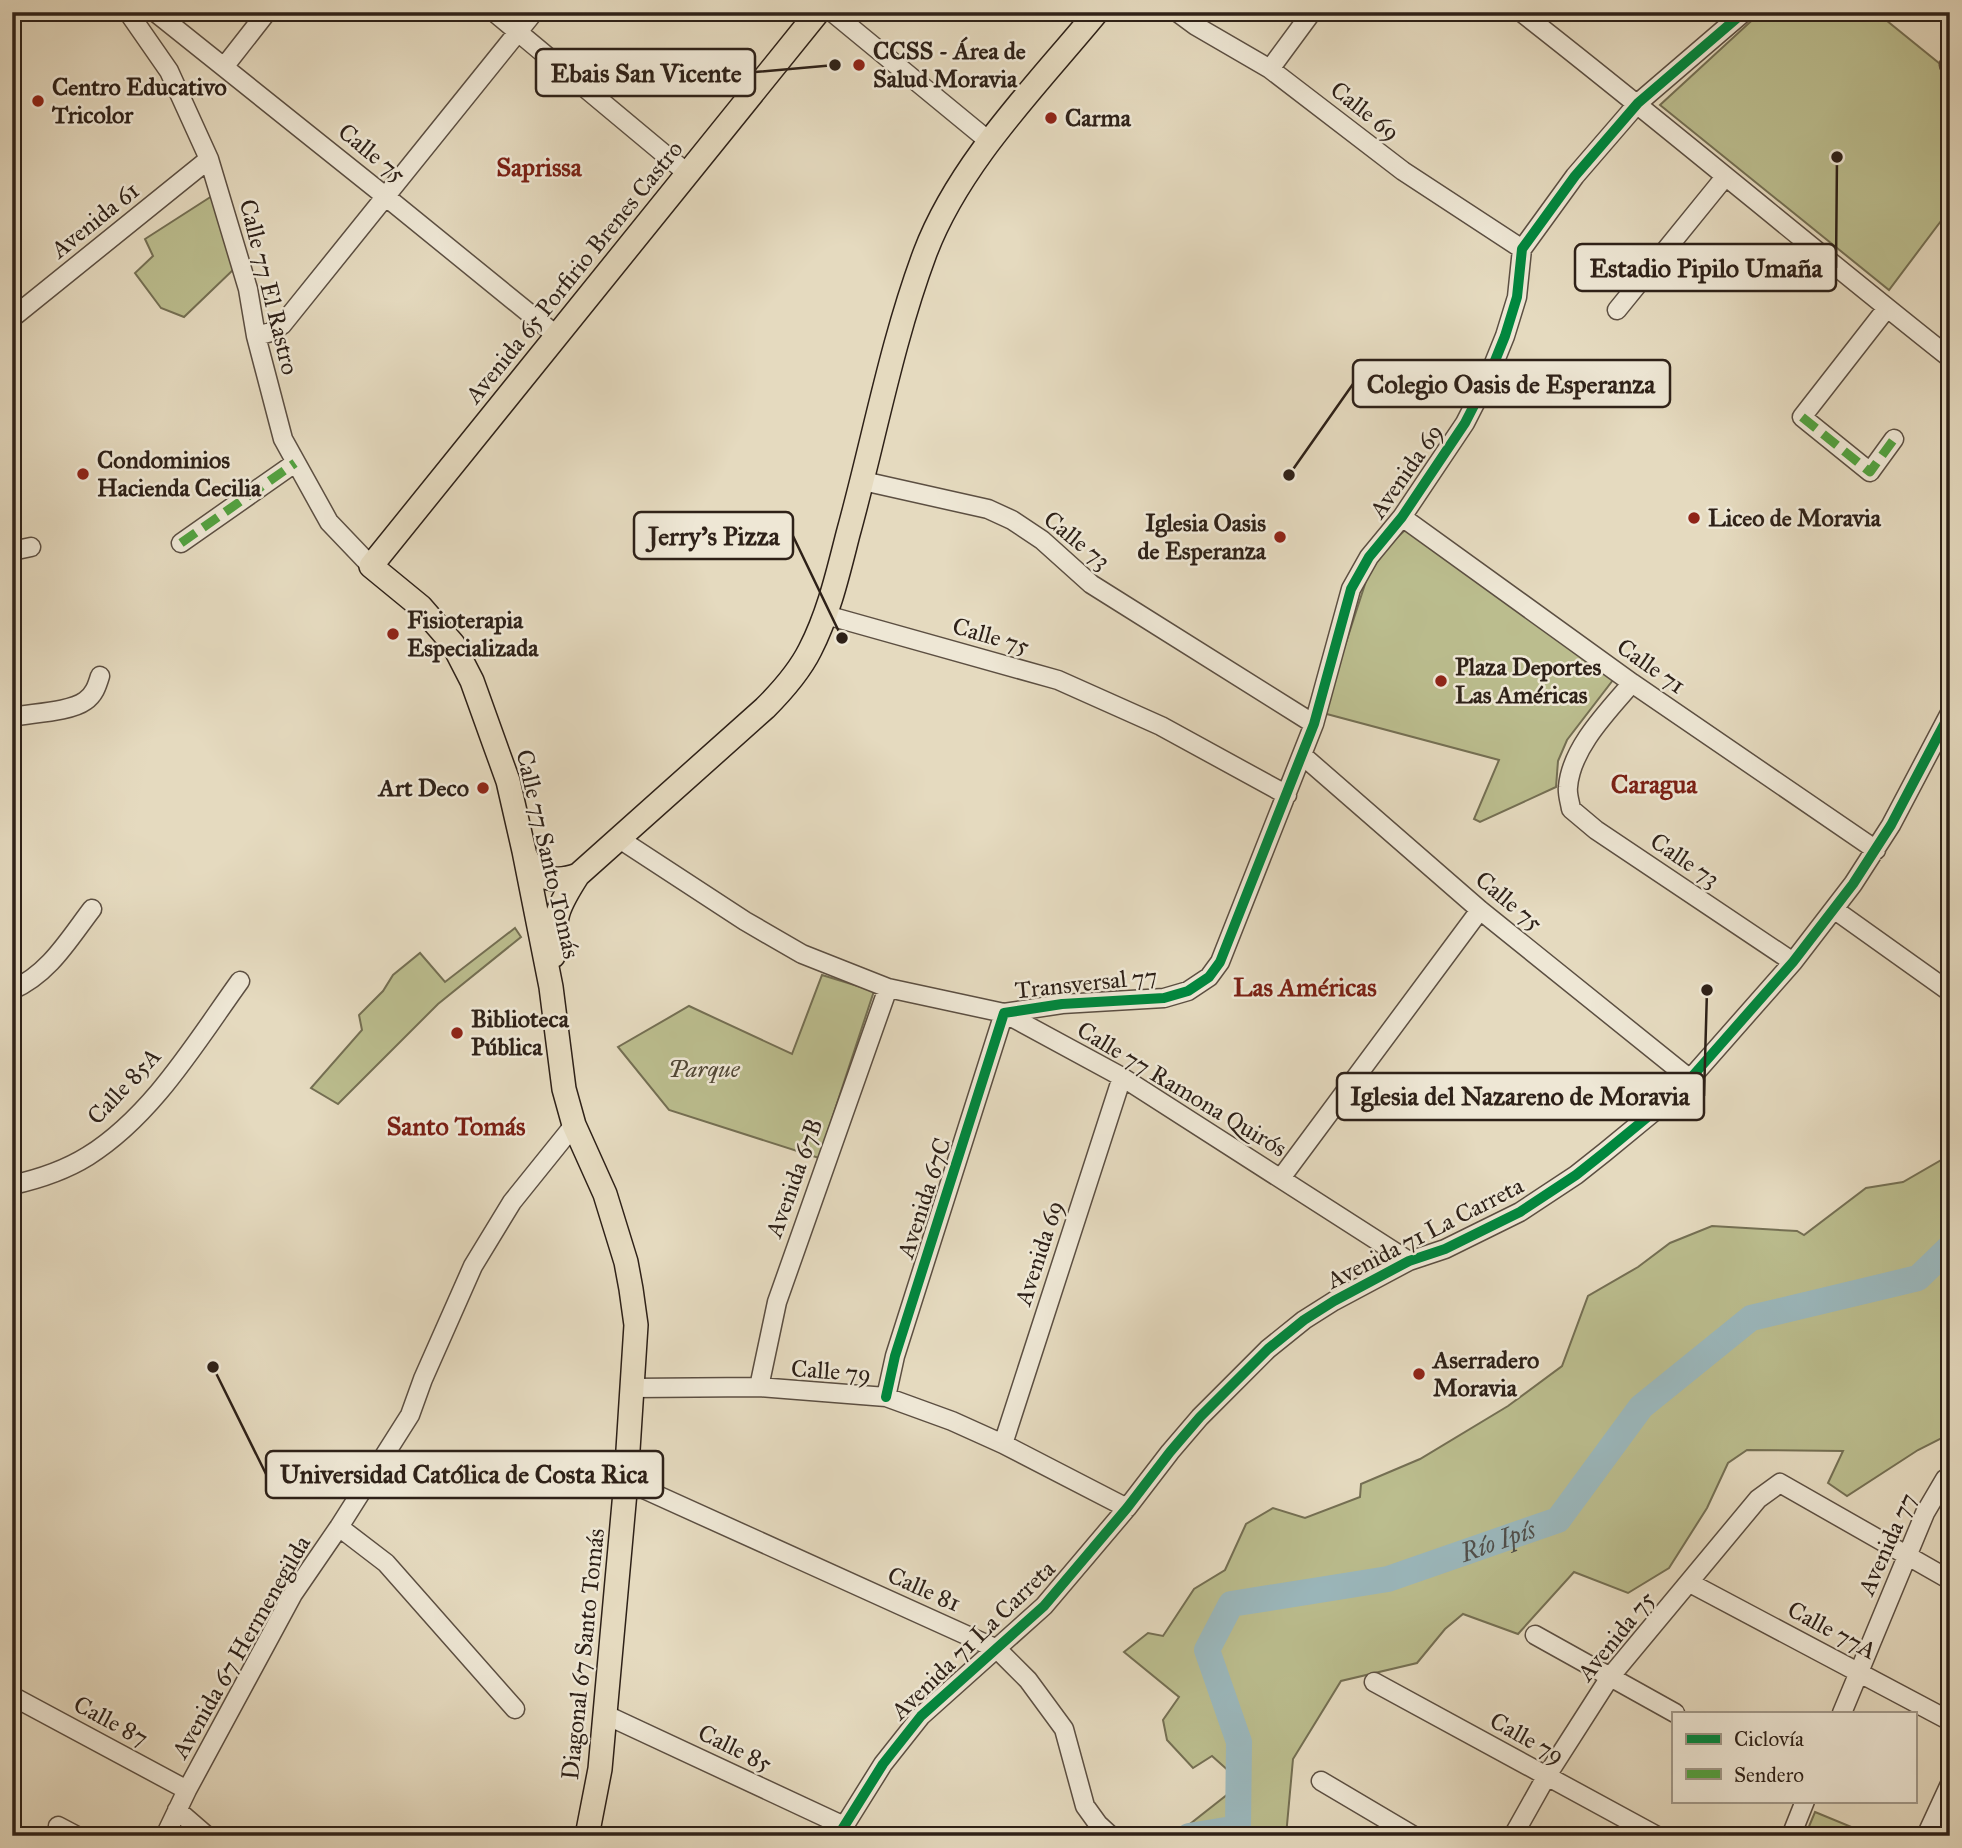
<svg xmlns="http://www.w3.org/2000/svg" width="1962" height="1848" viewBox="0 0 1962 1848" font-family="'IM FELL Great Primer',serif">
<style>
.green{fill:#bbbd8e;stroke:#746f53;stroke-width:2}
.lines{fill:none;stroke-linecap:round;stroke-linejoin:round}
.river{stroke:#9bb8bd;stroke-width:26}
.minor-casing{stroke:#5c4f42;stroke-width:21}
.major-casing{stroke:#2e2118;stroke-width:26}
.minor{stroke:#eee7d5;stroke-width:18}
.major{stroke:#e5dabf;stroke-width:23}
.quiet{stroke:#52a240;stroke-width:9;stroke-dasharray:18 9;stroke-linecap:butt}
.cycleway-casing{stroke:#eee7d5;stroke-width:15}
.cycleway{stroke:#00873e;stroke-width:10}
.poi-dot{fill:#8f2418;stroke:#eee7d5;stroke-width:2.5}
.labels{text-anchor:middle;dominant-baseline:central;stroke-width:5;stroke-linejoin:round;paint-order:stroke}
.poi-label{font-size:24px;font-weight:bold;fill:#2e2118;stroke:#eee7d5;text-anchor:start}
.street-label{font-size:24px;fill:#2e2118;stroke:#eee7d5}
.park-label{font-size:24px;font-style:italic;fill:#514836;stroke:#eee7d5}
.neighbourhood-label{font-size:26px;font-weight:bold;fill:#7a1f14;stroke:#eee7d5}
.water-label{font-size:26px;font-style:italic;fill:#4f4e4a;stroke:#eee7d5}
.leader{fill:none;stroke:#2e2118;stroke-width:2.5}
.callout-dot{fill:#2e2118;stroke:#eee7d5;stroke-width:2.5}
.callout{fill:#eee7d5;stroke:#2e2118;stroke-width:2.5}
.callout-label{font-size:26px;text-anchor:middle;font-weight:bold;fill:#2e2118}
</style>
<rect width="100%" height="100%" fill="#e5dabf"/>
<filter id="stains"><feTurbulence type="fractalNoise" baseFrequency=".00286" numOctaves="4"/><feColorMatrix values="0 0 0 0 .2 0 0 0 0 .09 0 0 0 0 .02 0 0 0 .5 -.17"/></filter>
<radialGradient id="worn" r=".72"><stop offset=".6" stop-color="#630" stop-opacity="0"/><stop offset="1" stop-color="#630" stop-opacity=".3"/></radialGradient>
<path class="green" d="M 1761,12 L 1876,12 L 1950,72 L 1950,209 L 1889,290 L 1660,105 Z
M 212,196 L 234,269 L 184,317 L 161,308 L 135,273 L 153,256 L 145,239 Z
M 1405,530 L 1410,531 L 1613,680 L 1567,740 L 1558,761 L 1556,787 L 1480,822 L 1474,819 L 1499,760 L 1323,713 L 1368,575 L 1386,548 Z
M 515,928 L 521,937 L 438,1004 L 338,1104 L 311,1088 L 362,1030 L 359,1015 L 383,991 L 393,975 L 420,953 L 445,982 Z
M 822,975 L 874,991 L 819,1158 L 669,1110 L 618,1047 L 689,1006 L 792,1054 Z
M 1950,1155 L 1950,1434 L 1918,1450 L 1847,1496 L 1828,1483 L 1843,1451 L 1747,1450 L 1728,1463 L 1707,1508 L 1669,1568 L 1628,1593 L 1574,1572 L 1518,1634 L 1463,1614 L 1445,1629 L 1417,1663 L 1341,1681 L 1293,1759 L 1286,1836 L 1184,1836 L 1181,1831 L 1233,1790 L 1231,1773 L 1212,1756 L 1193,1768 L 1167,1740 L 1163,1720 L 1179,1697 L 1124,1652 L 1148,1633 L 1163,1636 L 1194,1589 L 1225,1570 L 1246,1524 L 1273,1508 L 1305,1518 L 1360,1497 L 1361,1484 L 1420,1459 L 1508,1406 L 1562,1366 L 1588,1296 L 1638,1267 L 1670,1243 L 1712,1226 L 1797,1231 L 1804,1235 L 1866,1188 L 1903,1182 Z
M 1815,1812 L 1854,1828 L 1851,1836 L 1805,1836 Z"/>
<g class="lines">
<path class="river" id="s1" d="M 1189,1836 L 1238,1828 L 1239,1742 L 1207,1650 L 1231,1604 L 1388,1579 L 1558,1520 L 1641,1407 L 1751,1318 L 1918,1278 L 1950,1247"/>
<g class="minor-casing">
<path id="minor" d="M 128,12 L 169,71 L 209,159 L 248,289 L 256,336 L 283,439 L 329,522 L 371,566
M 155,12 L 385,196 L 556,335
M 494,12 L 687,173
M 832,12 L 990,142
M 1177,12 L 1196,26 L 1270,69 L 1403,171 L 1522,249
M 1521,12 C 1666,125 1806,244 1950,358
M 1949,65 L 1950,64
M 224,67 L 267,12
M 1270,69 L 1312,12
M 1887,308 L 1802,417 L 1870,472 L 1894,439
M 1617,310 L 1725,177
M 12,318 L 209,159
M 256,336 L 271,332 L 282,325 L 534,12
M 863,481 L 988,509 L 1012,520 L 1042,540 L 1091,584 L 1314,724
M 1402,517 L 1632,683 L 1876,850
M 181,543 L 295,463
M 12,551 L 31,547
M 826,615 L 1058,680 L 1161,726 L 1287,795
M 1632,683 C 1608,711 1571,748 1568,787 C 1567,794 1570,802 1571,809 L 1596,830 L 1793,962
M 12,717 C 31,713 70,712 85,701 C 94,695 97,686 100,676
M 1302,755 L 1480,910 L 1690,1079
M 618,838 L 745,921 L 802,954 L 888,988 L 1004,1013 L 1122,1077 L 1409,1261
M 1835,910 L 1950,992
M 12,990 C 49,974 69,939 92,909
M 1281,1178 L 1480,910
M 12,1185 C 39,1179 64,1171 88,1156 C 153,1115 196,1042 240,981
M 759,1387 L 777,1302 L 888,988
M 633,1388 L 759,1387 L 886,1397 L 952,1421 L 1003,1444 L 1127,1508
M 886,1397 L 895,1356 L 1004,1013 L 1062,1004 L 1164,998 L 1188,991 L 1209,977 L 1220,962 L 1314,724 L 1351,589 L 1369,557 L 1402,517 L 1465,423 L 1488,378 L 1505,336 L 1517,297 L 1522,249 L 1575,176 L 1638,103 L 1744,12
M 1003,1444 L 1122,1077
M 626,1481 L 997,1649 L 1028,1680 L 1064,1729 L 1085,1806 L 1098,1824 L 1111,1836
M 339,1527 L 386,1563 L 515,1709
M 1690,1583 L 1950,1721
M 1535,1635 L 1675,1713
M 1374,1682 L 1657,1836
M 12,1696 L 187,1790
M 1842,1713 L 1925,1513 L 1945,1479 L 1950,1476
M 604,1714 L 844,1826
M 1321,1781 L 1414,1836
M 177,1810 L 207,1836
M 58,1826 L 77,1836
M 165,1836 L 187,1790 L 293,1594 L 339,1527 L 410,1415 L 423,1379 L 473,1266 L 512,1202 L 574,1125
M 838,1836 L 883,1764 L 921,1716 L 1044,1606 L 1127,1508 L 1170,1452 L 1200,1417 L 1268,1349 L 1304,1320 L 1334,1301 L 1409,1261 L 1445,1249 L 1520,1212 L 1576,1175 L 1605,1152 L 1667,1101 L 1690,1079 L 1793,962 L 1853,884 L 1891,825 L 1950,713
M 1513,1836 L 1546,1777 L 1610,1677 L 1758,1499 L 1780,1483 L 1950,1580
M 1791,1836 L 1805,1801
M 1926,1836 L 1950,1784"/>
</g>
<g class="major-casing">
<path id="major" d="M 526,857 C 535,880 557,883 578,875
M 553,956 C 555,915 556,909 578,875 L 765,708 C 782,691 799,672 810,650 C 829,613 838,573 848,534 C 874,440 891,344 925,253 C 959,163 1036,86 1097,12
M 587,1836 L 600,1769 L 626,1481 L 636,1325 L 631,1289 L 626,1262 L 605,1194 L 574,1125 L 564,1089 L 551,987 L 524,851 L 508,781 L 495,745 L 472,681 L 453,644 L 421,607 L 371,566 L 818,12"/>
</g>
<use href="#minor" class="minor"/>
<use href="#major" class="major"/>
<path class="quiet" d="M 1802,417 L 1870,472 L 1894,439
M 181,543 L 295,463"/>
<g class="cycleway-casing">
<path id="cycleway" d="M 886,1397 L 895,1356 L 1004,1013 L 1062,1004 L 1164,998 L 1188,991 L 1209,977 L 1220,962 L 1314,724 L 1351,589 L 1369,557 L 1402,517 L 1465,423 L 1488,378 L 1505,336 L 1517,297 L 1522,249 L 1575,176 L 1638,103 L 1744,12
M 838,1836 L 883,1764 L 921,1716 L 1044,1606 L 1127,1508 L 1170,1452 L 1200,1417 L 1268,1349 L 1304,1320 L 1334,1301 L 1409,1261 L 1445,1249 L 1520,1212 L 1576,1175 L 1605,1152 L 1667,1101 L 1690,1079 L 1793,962 L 1853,884 L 1891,825 L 1950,713"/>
</g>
<use href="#cycleway" class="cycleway"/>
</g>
<g class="poi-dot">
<circle cx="859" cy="65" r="7"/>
<circle cx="38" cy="101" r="7"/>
<circle cx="1051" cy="118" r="7"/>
<circle cx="83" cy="474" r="7"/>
<circle cx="1694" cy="518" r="7"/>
<circle cx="1280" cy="537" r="7"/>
<circle cx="393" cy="634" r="7"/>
<circle cx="1441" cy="681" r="7"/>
<circle cx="483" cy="788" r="7"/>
<circle cx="457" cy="1033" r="7"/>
<circle cx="1419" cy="1374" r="7"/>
</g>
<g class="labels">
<g class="poi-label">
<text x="873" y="51">CCSS - Área de<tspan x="873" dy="28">Salud Moravia</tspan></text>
<text x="52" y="87">Centro Educativo<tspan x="52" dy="28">Tricolor</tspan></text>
<text x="1065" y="118">Carma</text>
<text x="97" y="460">Condominios<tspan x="97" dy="28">Hacienda Cecilia</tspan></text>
<text x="1708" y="518">Liceo de Moravia</text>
<text x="1266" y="523" text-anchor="end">Iglesia Oasis<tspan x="1266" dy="28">de Esperanza</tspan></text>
<text x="407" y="620">Fisioterapia<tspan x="407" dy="28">Especializada</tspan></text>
<text x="1455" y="667">Plaza Deportes<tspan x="1455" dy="28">Las Américas</tspan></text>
<text x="469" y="788" text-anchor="end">Art Deco</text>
<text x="471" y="1019">Biblioteca<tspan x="471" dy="28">Pública</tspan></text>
<text x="1433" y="1360">Aserradero<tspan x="1433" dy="28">Moravia</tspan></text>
</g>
<g class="street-label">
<text transform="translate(1365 111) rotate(38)">Calle 69</text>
<text transform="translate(372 153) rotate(39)">Calle 75</text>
<text transform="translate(95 220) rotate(-39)">Avenida 61</text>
<text transform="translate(574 272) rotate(-51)">Avenida 65 Porfirio Brenes Castro</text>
<text transform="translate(269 287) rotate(76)">Calle 77 El Rastro</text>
<text transform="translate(1406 471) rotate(-55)">Avenida 69</text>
<text transform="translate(1077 540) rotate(39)">Calle 73</text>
<text transform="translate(991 636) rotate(16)">Calle 75</text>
<text transform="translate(1651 666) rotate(35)">Calle 71</text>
<text transform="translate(548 854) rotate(77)">Calle 77 Santo Tomás</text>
<text transform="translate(1685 860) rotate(34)">Calle 73</text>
<text transform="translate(1509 901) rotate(40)">Calle 75</text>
<text transform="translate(1086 983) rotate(-6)">Transversal 77</text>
<text transform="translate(124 1086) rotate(-47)">Calle 85A</text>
<text transform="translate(1182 1089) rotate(31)">Calle 77 Ramona Quirós</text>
<text transform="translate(794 1178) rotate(-70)">Avenida 67B</text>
<text transform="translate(924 1198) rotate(-72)">Avenida 67C</text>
<text transform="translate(1425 1233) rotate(-27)">Avenida 71 La Carreta</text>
<text transform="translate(1039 1253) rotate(-72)">Avenida 69</text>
<text transform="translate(831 1371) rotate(4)">Calle 79</text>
<text transform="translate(1887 1544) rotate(-66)">Avenida 77</text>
<text transform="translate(924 1589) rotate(24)">Calle 81</text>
<text transform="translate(1832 1630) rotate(28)">Calle 77A</text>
<text transform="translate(1616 1636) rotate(-51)">Avenida 75</text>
<text transform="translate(973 1640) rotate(-44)">Avenida 71 La Carreta</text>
<text transform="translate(241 1647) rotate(-60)">Avenida 67 Hermenegilda</text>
<text transform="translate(583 1654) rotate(-84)">Diagonal 67 Santo Tomás</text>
<text transform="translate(111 1721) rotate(28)">Calle 87</text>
<text transform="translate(1527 1738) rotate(29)">Calle 79</text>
<text transform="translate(735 1748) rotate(26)">Calle 85</text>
</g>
<g class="park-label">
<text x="704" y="1069">Parque</text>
</g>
<g class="neighbourhood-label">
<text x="539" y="167">Saprissa</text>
<text x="1654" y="784">Caragua</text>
<text x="1305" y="987">Las Américas</text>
<text x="456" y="1126">Santo Tomás</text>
</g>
<g class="water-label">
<text stroke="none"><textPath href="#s1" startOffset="560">Río Ipís</textPath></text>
</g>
</g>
<path class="leader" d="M835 65L755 72M1837 157L1836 268M1289 475L1353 384M842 638L793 536M1707 990L1704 1096M213 1367L266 1474"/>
<g class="callout-dot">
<circle cx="835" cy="65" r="7"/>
<circle cx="1837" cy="157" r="7"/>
<circle cx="1289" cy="475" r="7"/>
<circle cx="842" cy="638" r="7"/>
<circle cx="1707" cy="990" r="7"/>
<circle cx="213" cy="1367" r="7"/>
</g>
<g class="callout">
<rect x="536" y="49" width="219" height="47" rx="7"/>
<rect x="1575" y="244" width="261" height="47" rx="7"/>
<rect x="1353" y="360" width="317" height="47" rx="7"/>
<rect x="634" y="512" width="159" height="47" rx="7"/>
<rect x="1337" y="1073" width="367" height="47" rx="7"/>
<rect x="266" y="1451" width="397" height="47" rx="7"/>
</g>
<g class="callout-label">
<text x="646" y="82">Ebais San Vicente</text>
<text x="1706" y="277">Estadio Pipilo Umaña</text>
<text x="1511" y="393">Colegio Oasis de Esperanza</text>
<text x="714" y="545">Jerry's Pizza</text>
<text x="1520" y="1105">Iglesia del Nazareno de Moravia</text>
<text x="464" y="1483">Universidad Católica de Costa Rica</text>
</g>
<rect width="1962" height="1848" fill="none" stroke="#e5dabf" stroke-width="42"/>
<rect x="14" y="14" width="1934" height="1820" fill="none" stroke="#2e2118" stroke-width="3.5"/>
<rect x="21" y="21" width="1920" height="1806" fill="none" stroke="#2e2118" stroke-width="2"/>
<rect x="1672" y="1712" width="245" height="91" fill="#eee7d5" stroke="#a19889" stroke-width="2"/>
<rect x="1686" y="1734" width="35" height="10" fill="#00873e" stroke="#a19889" stroke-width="2"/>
<text x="1734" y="1746" font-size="21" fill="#2e2118">Ciclovía</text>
<rect x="1686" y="1769" width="35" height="10" fill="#52a240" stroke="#a19889" stroke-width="2"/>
<text x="1734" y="1782" font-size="21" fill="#2e2118">Sendero</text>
<rect width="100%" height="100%" filter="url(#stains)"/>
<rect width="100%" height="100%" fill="url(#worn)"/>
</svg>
